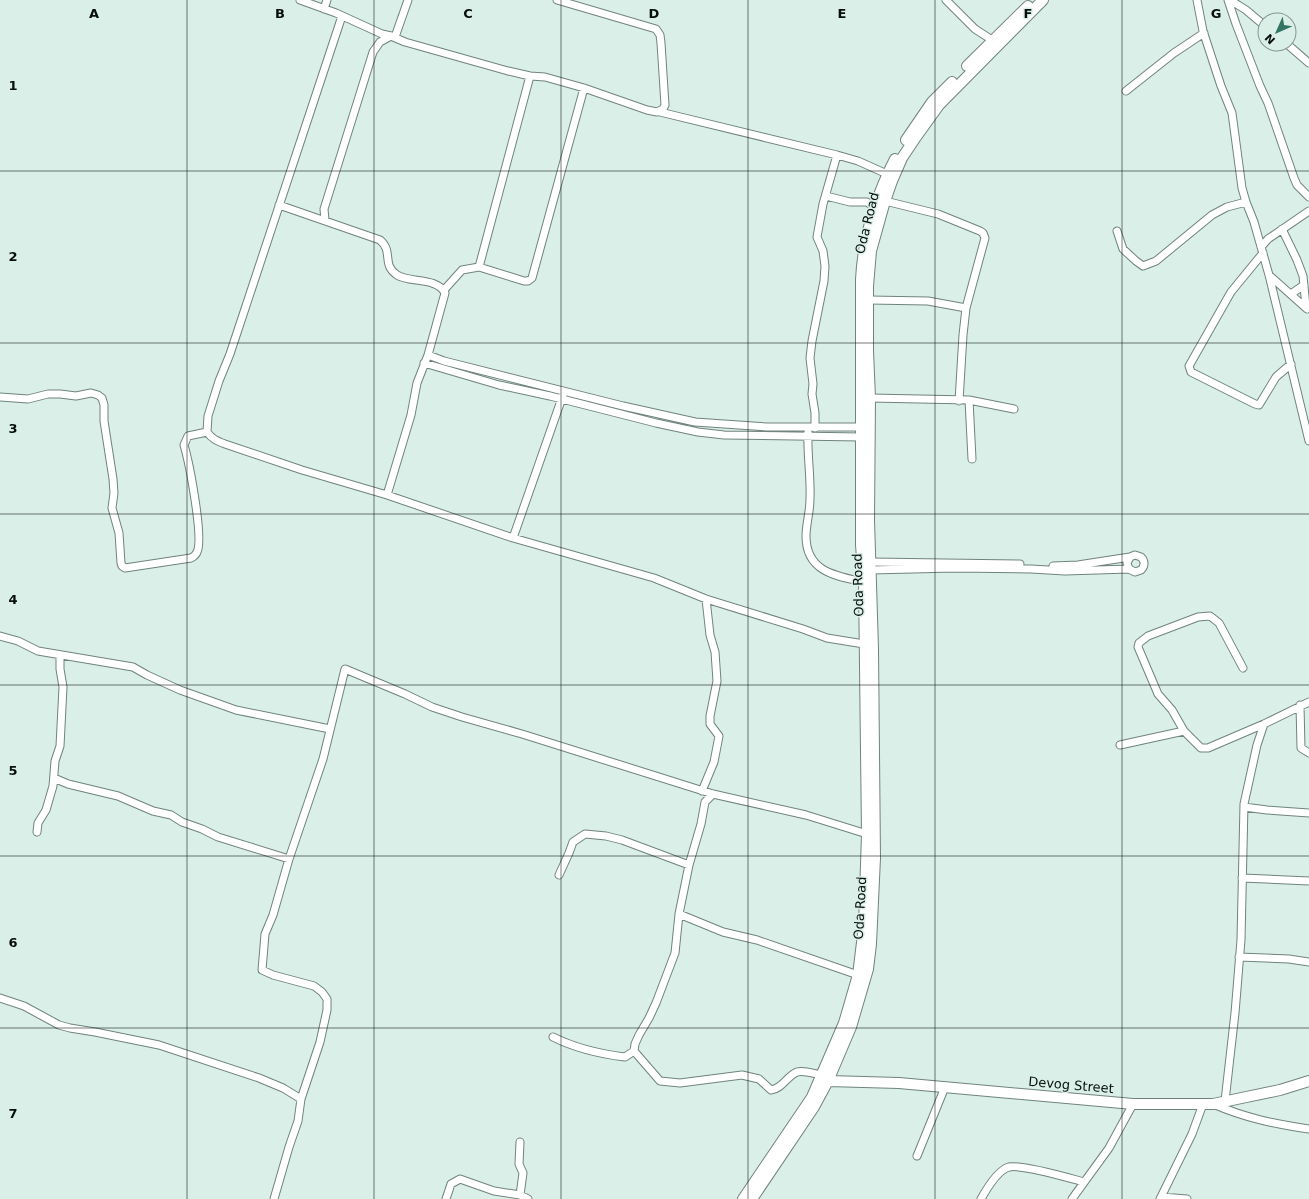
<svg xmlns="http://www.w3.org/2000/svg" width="1309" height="1199" viewBox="0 0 1309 1199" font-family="'DejaVu Sans',sans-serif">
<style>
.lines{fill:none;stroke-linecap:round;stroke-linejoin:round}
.street-casing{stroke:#70837d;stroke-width:9}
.secondary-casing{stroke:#70837d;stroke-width:12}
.street{stroke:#fff;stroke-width:7}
.secondary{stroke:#fff;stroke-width:10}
.grid{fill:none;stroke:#070e0c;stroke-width:1;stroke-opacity:0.55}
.labels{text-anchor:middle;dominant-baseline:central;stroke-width:3;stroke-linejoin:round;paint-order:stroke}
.street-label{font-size:13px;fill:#070e0c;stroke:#daefe8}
.grid-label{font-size:13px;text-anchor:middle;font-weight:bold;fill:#070e0c;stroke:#daefe8;stroke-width:3;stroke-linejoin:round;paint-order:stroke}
</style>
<rect width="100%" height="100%" fill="#daefe8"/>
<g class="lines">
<g class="street-casing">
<path id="street" d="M 300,0 L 336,13 L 382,34 L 391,36 L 405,42 L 508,71 L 530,76 L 545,77 L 584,88 L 647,110 L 657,112 L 663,109 L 665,105 L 661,43 L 660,35 L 656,29 L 557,0
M 946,0 L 975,29 L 992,40
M 1197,0 L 1203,31 L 1221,86 L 1232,113 L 1242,188 L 1246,202 L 1254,222 L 1269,275 L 1309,441
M 1228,0 L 1236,24 L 1260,86 L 1268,103 L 1294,178 L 1297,185 L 1309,197
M 1230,0 L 1246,10 L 1265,26
M 324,9 L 327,0
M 342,16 L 230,354 L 219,381 L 208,416 L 207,432 C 212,439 217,441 225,444 L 302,470 L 387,495 L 513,538 L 654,578 L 706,599 L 803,629 L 827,638 L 864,644
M 395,37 L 408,0
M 1287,44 L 1309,63
M 1126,91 L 1174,53 L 1204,33
M 660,112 L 837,155 L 858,161 L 887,174
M 826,196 L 850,202 L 867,202 L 874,207
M 885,201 L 938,214 L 980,231 L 983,233 L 985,238 L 966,308 L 963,335 L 959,401
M 279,205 L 380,240 C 394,252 381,264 397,275 C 409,283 437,277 445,293 L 428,355 L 417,383 L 411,415 L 387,495
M 325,220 L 324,209 L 373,52 L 380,42 L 391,36
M 1282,229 L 1297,260 L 1303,276 L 1306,307
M 1117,231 L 1123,249 L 1136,261 L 1143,266 L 1156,261 L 1212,215 L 1227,207 L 1246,202
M 1261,247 L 1268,239 L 1309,211
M 1263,253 L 1231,292 L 1189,366 L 1191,372 L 1255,404 L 1259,405 L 1276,377 L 1291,364
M 479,267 L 530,76
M 1269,275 L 1307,309
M 444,290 L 462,270 L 479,267 L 524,281 L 528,281 L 532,278 L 584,88
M 1291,294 L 1304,285
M 869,300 L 928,301 L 966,308
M 428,355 L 444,361 L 623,406 L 695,422 L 767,427 L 861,427
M 424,363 L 499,385 L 550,396 L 656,423 L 698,432 L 724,435 L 861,437
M 0,397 L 28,399 L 48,394 L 60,394 L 76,396 L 91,393 L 98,395 L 102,398 L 104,405 L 104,421 L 113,479 L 114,493 L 112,508 L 119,533 L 121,563 L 122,566 L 125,568 L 191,558 C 193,557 196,555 197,552 C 204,538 189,462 184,445 L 188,436 L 207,432
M 870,398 L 969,400 L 1014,409
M 969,400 L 972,459
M 815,428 L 815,413 L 812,394 L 813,384 L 810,358 L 812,341 L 824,281 L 825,266 L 823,251 L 817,237 L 823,204 L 837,155
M 808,432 C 807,454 811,477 810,499 C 810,512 806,524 806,536 C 806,572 836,576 864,582
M 513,538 L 563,395
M 871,562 L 1020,564
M 1053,566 L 1078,565 L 1130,557
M 871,570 L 954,568 L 1031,569 L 1065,571 L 1129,569 L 1135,572 L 1141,570 C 1145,566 1145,561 1141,557 L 1135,555 L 1130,557 L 1127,563 L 1129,569
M 0,636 L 18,641 L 38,651 L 133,667 L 147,675 L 180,690 L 236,710 L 330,729
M 1243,668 L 1219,623 L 1210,616 L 1198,617 L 1148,636 L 1139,643 L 1138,647 L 1158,694 L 1172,710 L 1184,731 L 1201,748 L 1208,748 L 1264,724 L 1309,702
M 1300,705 L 1301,748 L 1309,753
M 1120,745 L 1184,731
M 54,778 L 68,784 L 118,796 L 153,811 L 171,815 L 182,822 L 202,829 L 218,837 L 289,859
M 702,791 L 714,762 L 719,736 L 710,724 L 710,716 L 717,681 L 715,652 L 710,635 L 706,599
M 1244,807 L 1267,810 L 1309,813
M 37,832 L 38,823 L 46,810 L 53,786 L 55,761 L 60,746 L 63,687 L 60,669 L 60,656
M 559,875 L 569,853 L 573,842 L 585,834 L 606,836 L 622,840 L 689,865
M 1242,878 L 1309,881
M 679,914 L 723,932 L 757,940 L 858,975
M 1239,957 L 1289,959 L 1309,962
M 0,998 L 24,1006 L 59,1025 L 70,1028 L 95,1032 L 159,1045 L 259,1078 L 283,1088 L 301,1099 L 298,1121 L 289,1147 L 274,1199
M 553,1037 C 575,1048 600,1054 625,1057 L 634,1051 L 635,1044 L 639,1035 L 649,1018 L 656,1003 L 675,953 L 679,914 L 689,865 L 701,824 L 705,802 L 713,794
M 634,1051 L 660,1081 L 680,1083 L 742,1075 L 759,1079 L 771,1090 C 782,1089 787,1076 797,1072 C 805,1070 814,1074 822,1075
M 301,1099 L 320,1042 L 327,1010 L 327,999 L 322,992 L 314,986 L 273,975 L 262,970 L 265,934 L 273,915 L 289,859 L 323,759 L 345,669 L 405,694 L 432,707 L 462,717 L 522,734 L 713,794 L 806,815 L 867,834
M 1225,1101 L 1235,1013 L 1241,940 L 1244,804 L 1257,745 L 1264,724
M 1213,1104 C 1246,1118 1274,1124 1309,1129
M 520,1142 L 519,1164 L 523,1173 L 520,1195
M 917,1156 L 945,1087
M 1161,1197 L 1187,1199
M 446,1199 L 451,1184 L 460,1179 L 494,1191 L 520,1195 L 528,1199
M 981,1199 C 986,1190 998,1170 1009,1167 C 1022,1164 1069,1178 1084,1182
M 1072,1199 L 1109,1148 L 1133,1104
M 1160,1199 L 1192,1134 L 1203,1104"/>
</g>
<g class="secondary-casing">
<path id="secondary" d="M 967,66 L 1028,6
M 906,140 L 932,102 L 952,82
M 828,1081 L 899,1083 L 1133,1104 L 1213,1104 L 1280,1090 L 1309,1081
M 743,1199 L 812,1097 L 844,1023 L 858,975 L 864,926 L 867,834 L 864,582 L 861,545 L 861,280 C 863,238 876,196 895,159
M 752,1199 L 814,1107 L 828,1081 L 851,1027 L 868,969 L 871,944 L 875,858 L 873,649 L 869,520 L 870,398 L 868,351 L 868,286 L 871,251 L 885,201 L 892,181 L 902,158 L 916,137 L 939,105 L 1043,0"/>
</g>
<use href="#street" class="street"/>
<use href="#secondary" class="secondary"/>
</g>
<path class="grid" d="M 187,0 L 187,1199M 374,0 L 374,1199M 561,0 L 561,1199M 748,0 L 748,1199M 935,0 L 935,1199M 1122,0 L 1122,1199M 0,171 L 1309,171M 0,343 L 1309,343M 0,514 L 1309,514M 0,685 L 1309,685M 0,856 L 1309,856M 0,1028 L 1309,1028"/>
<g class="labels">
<g class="street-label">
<text transform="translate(867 223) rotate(-76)">Oda Road</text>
<text transform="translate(858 585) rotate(-92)">Oda Road</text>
<text transform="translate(860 908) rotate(-87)">Oda Road</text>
<text transform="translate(1071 1085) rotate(5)">Devog Street</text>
</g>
</g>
<g class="grid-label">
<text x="94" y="18">A</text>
<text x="280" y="18">B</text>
<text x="468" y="18">C</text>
<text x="654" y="18">D</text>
<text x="842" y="18">E</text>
<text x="1028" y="18">F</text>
<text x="1216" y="18">G</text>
<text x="13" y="90">1</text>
<text x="13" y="261">2</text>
<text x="13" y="433">3</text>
<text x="13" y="604">4</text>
<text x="13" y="775">5</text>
<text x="13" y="947">6</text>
<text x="13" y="1118">7</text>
</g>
<g transform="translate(1277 32) rotate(225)"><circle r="19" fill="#daefe8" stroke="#869590"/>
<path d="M0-3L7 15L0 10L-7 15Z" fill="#347463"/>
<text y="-6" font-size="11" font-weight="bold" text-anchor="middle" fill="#070e0c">N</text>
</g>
</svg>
